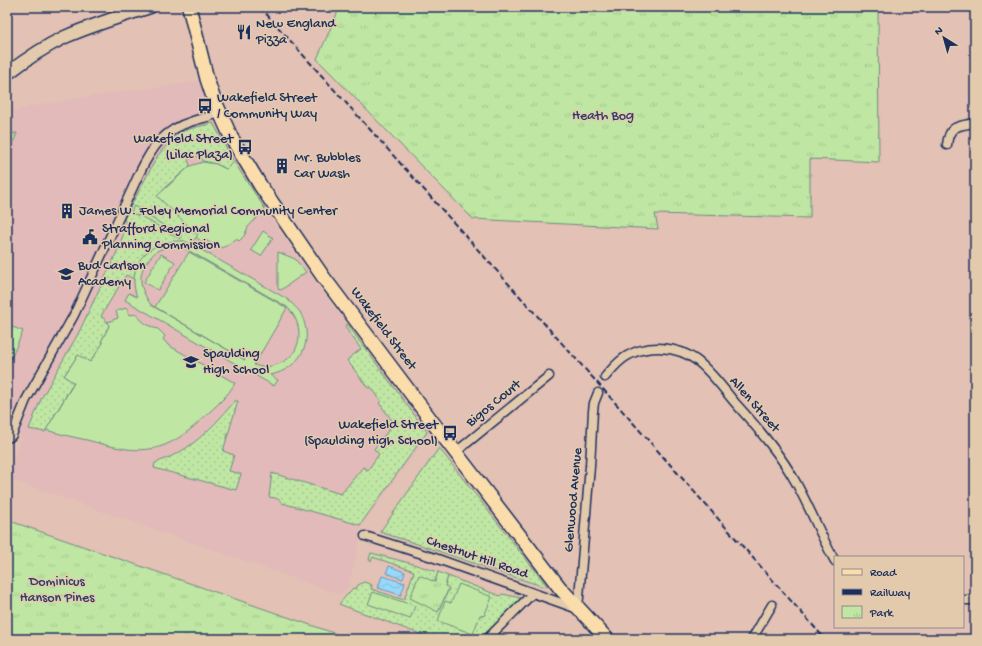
<svg xmlns="http://www.w3.org/2000/svg" width="982" height="646" viewBox="0 0 982 646" font-family="'Gochi Hand',sans-serif">
<style>
.built{fill:#e2bab9}
.grass{fill:url(#grass-dots);stroke:#6d8b80}
.park{fill:url(#park-tufts);stroke:#6d8b80}
.garden{fill:#bfe7a3;stroke:#6d8b80;fill-rule:evenodd}
.water{fill:url(#water-waves);stroke:#6694bb}
.lines{fill:none;stroke-linecap:round;stroke-linejoin:round}
.street-casing{stroke:#1b2f5e;stroke-width:11}
.secondary-casing{stroke:#1b2f5e;stroke-width:15}
.primary-casing{stroke:#1b2f5e;stroke-width:16}
.street{stroke:#e4caac;stroke-width:8}
.secondary{stroke:#e4caac;stroke-width:12}
.primary{stroke:#faddab;stroke-width:13}
.rail{stroke:#1b2f5e;stroke-width:2;stroke-dasharray:6 3;stroke-linecap:butt}
.labels{text-anchor:middle;dominant-baseline:central;stroke-width:3;stroke-linejoin:round;paint-order:stroke}
.poi-label{font-size:14px;fill:#1b2f5e;stroke:#e4caac;text-anchor:start}
.park-label{font-size:14px;fill:#2b4165;stroke:#e4caac}
.street-label{font-size:14px;fill:#1b2f5e;stroke:#e4caac}
</style>
<defs>
<pattern id="grass-dots" width="8" height="8" patternUnits="userSpaceOnUse"><rect width="8" height="8" fill="#bfe7a3"/><path d="M2 2h.1M6 6h.1" fill="none" stroke="#a4c68f" stroke-width="1.8" stroke-linecap="round"/></pattern>
<pattern id="park-tufts" width="24" height="20" patternUnits="userSpaceOnUse"><rect width="24" height="20" fill="#bfe7a3"/><path d="M3 7l-1-3M5 7V3M7 7l1-3M15 17l-1-3M17 17v-4M19 17l1-3" fill="none" stroke="#a4c68f"/></pattern>
<pattern id="water-waves" width="16" height="10" patternUnits="userSpaceOnUse"><rect width="16" height="10" fill="#98d8f9"/><path d="M0 5q4-4 8 0t8 0" fill="none" stroke="#82bad8"/></pattern>
</defs>
<rect width="100%" height="100%" fill="#e3c1b4"/>
<filter id="ink" filterUnits="userSpaceOnUse"><feTurbulence type="fractalNoise" baseFrequency=".025" numOctaves="2"/><feDisplacementMap in="SourceGraphic" scale="8" xChannelSelector="R" yChannelSelector="G"/><feConvolveMatrix kernelMatrix="1 2 1 2 8 2 1 2 1" color-interpolation-filters="sRGB"/></filter>
<g filter="url(#ink)">
<path class="built" d="M 199,81 L 214,124 L 229,156 L 258,201 L 322,291 L 429,434 L 361,526 L 358,546 L 348,586 L 339,594 L 7,478 L 22,437 L 7,432 L 7,114 L 31,106 L 119,92 L 165,87 Z"/>
<path class="grass" d="M 213,123 L 234,162 L 226,169 L 216,164 L 203,161 L 200,155 L 188,159 L 190,166 L 163,189 L 198,235 L 191,244 L 184,241 L 159,244 L 135,272 L 134,279 L 126,275 L 101,316 L 108,322 L 109,326 L 101,342 L 103,343 L 90,363 L 78,355 L 64,376 L 74,382 L 45,432 L 29,429 L 41,399 L 78,334 L 116,254 L 127,225 L 124,219 L 158,155 L 178,133 L 193,128 Z
M 347,324 L 427,432 L 360,525 L 282,503 C 279,498 275,498 269,497 L 272,473 L 341,494 L 363,467 L 368,470 L 379,454 L 374,449 L 394,423 L 379,403 L 381,401 L 371,387 L 368,388 L 347,360 L 361,349 L 345,327 Z
M 235,401 L 238,401 L 223,451 L 234,455 L 229,471 L 241,474 L 236,490 L 154,468 L 155,463 C 163,460 170,457 178,453 C 200,441 219,420 235,401 Z
M 439,448 L 547,586 L 545,587 C 490,570 436,549 380,532 Z
M 371,553 L 413,564 L 438,572 L 435,582 L 438,612 L 449,589 L 445,586 L 448,576 L 500,596 L 502,594 L 521,598 L 482,639 L 433,639 L 339,604 L 353,588 L 356,589 L 358,585 L 364,582 L 372,585 L 371,589 L 404,600 L 414,571 L 373,557 L 371,561 L 369,560 Z"/>
<path class="park" d="M 340,7 L 878,7 L 879,162 L 810,159 L 810,218 L 655,214 L 658,229 L 473,219 L 317,59 Z
M 17,133 L 8,155 L 7,155 L 7,134 Z
M 7,520 L 351,639 L 7,639 Z
M 438,572 L 448,576 L 445,586 L 449,588 L 438,612 L 410,598 L 419,575 L 435,582 Z"/>
<path class="garden" d="M 203,162 L 216,164 L 226,169 L 234,162 L 265,209 L 248,227 L 244,236 L 239,241 L 236,239 C 219,251 222,250 204,239 L 202,242 L 196,237 L 198,235 L 157,196 L 190,166 Z
M 134,206 L 141,210 L 141,212 L 182,236 L 180,239 L 139,215 L 138,216 L 131,212 Z
M 263,231 L 273,238 L 261,256 L 251,250 Z
M 174,241 L 184,241 L 191,244 L 287,299 C 291,303 296,307 300,312 C 303,317 305,324 306,330 C 309,353 292,371 270,375 L 278,380 L 274,386 L 125,300 L 129,293 L 137,297 C 135,292 134,286 134,281 C 134,257 152,244 174,241 ZM 173,246 L 186,249 L 287,307 C 306,325 303,358 275,365 C 268,367 261,368 254,365 L 287,308 L 189,252 L 155,307 L 245,360 L 151,305 C 140,289 136,275 149,259 C 152,255 156,251 161,249 C 165,248 169,247 173,246 Z
M 278,252 L 295,259 L 306,272 L 281,290 L 278,289 Z
M 161,254 L 175,262 L 158,290 L 144,282 Z
M 127,308 L 129,315 L 137,314 L 138,317 L 146,324 L 154,328 L 158,329 L 165,336 L 163,339 L 168,345 L 235,383 C 228,396 215,407 204,417 C 192,429 176,442 159,447 C 135,454 110,446 87,440 C 73,437 59,434 46,430 L 74,383 L 64,376 L 78,355 L 90,362 L 103,343 L 101,342 L 109,326 L 108,322 L 118,318 L 116,311 Z
M 7,325 L 23,331 L 7,368 Z
M 459,584 L 492,597 L 484,616 L 480,615 L 473,634 L 438,621 L 445,601 L 451,603 Z
M 373,592 L 415,606 L 410,619 L 368,604 Z"/>
<path class="water" d="M 389,566 L 405,572 L 403,579 L 386,573 Z
M 382,576 L 405,583 L 401,595 L 378,588 Z"/>
<g class="lines">
<g class="street-casing">
<path id="street" d="M 947,145 C 949,125 958,126 975,123
M 605,377 C 612,369 618,361 627,356 C 648,344 677,346 696,360 C 712,372 724,390 737,405 C 757,427 776,449 791,474 C 808,502 819,533 835,561
M 7,438 L 10,437 L 12,435 L 26,400 L 74,315 L 139,174 C 152,147 163,130 193,121 C 202,118 211,117 220,112
M 456,452 L 549,376
M 365,536 L 432,557 L 578,609 L 590,466 L 593,411 L 594,403 L 598,393
M 963,600 L 975,600
M 487,639 L 533,593
M 752,639 L 772,605"/>
</g>
<g class="secondary-casing">
<path id="secondary" d="M 7,74 C 25,60 44,47 65,37 C 92,25 121,16 150,7"/>
</g>
<g class="primary-casing">
<path id="primary" d="M 189,7 L 207,79 L 213,97 L 231,137 L 260,185 L 324,278 L 440,432 L 560,588 L 607,639"/>
</g>
<use href="#street" class="street"/>
<use href="#secondary" class="secondary"/>
<use href="#primary" class="primary"/>
<path class="rail" d="M 260,7 L 594,379 L 825,639"/>
</g>
</g>
<defs>
<g id="restaurant-bare" transform="scale(1.2)"><path d="M-5-6h1v4h1v-4h1v4h1v-4h1v5L-1.5 .5V6h-2V.5L-5-1ZM5-6V6H3V1.5H1.5Q1.5-4 5-6Z" fill="#1b2f5e" stroke="#e4caac" stroke-width="2.5" paint-order="stroke"/></g>
<g id="bus-bare" transform="scale(1.2)"><path d="M-5-6H5V4H4V6H2V4H-2V6H-4V4H-5ZM-3.5-4V0h7V-4ZM-3.5 1.2v1.5H-2V1.2ZM2 1.2v1.5H3.5V1.2Z" fill="#1b2f5e" stroke="#e4caac" stroke-width="2.5" paint-order="stroke"/></g>
<g id="building-bare" transform="scale(1.2)"><path d="M-4-6H4V6H1V3H-1V6H-4ZM-2.5-4.3h1.7v1.8h-1.7ZM.8-4.3h1.7v1.8H.8ZM-2.5-1h1.7V.8h-1.7ZM.8-1h1.7V.8H.8Z" fill="#1b2f5e" stroke="#e4caac" stroke-width="2.5" paint-order="stroke"/></g>
<g id="civic-bare" transform="scale(1.2)"><path d="M-.6-6.5H3V-4.5H.6V-3L4-1V1h2V6H-6V1h2V-1L-.6-3ZM-1.2 2.5V6h2.4V2.5Z" fill="#1b2f5e" stroke="#e4caac" stroke-width="2.5" paint-order="stroke"/></g>
<g id="school-bare" transform="scale(1.2)"><path d="M0-5L7-2L0 1L-7-2ZM-4 1L0 2.5L4 1V4Q0 6-4 4Z" fill="#1b2f5e" stroke="#e4caac" stroke-width="2.5" paint-order="stroke"/></g>
</defs>
<g fill-rule="evenodd">
<use href="#restaurant-bare" x="244" y="32"/>
<use href="#bus-bare" x="205" y="106"/>
<use href="#bus-bare" x="245" y="147"/>
<use href="#building-bare" x="282" y="166"/>
<use href="#building-bare" x="67" y="211"/>
<use href="#civic-bare" x="90" y="237"/>
<use href="#school-bare" x="66" y="274"/>
<use href="#school-bare" x="191" y="362"/>
<use href="#bus-bare" x="450" y="433"/>
</g>
<g class="labels">
<g class="poi-label">
<text x="256" y="24">New England<tspan x="256" dy="16">Pizza</tspan></text>
<text x="217" y="98">Wakefield Street<tspan x="217" dy="16">/ Community Way</tspan></text>
<text x="233" y="139" text-anchor="end">Wakefield Street<tspan x="233" dy="16">(Lilac Plaza)</tspan></text>
<text x="294" y="158">Mr. Bubbles<tspan x="294" dy="16">Car Wash</tspan></text>
<text x="79" y="211">James W. Foley Memorial Community Center</text>
<text x="102" y="229">Strafford Regional<tspan x="102" dy="16">Planning Commission</tspan></text>
<text x="78" y="266">Bud Carlson<tspan x="78" dy="16">Academy</tspan></text>
<text x="203" y="354">Spaulding<tspan x="203" dy="16">High School</tspan></text>
<text x="438" y="425" text-anchor="end">Wakefield Street<tspan x="438" dy="16">(Spaulding High School)</tspan></text>
</g>
<g class="park-label">
<text x="603" y="116">Heath Bog</text>
<text x="57" y="582">Dominicus<tspan x="57" dy="16">Hanson Pines</tspan></text>
</g>
<g class="street-label">
<text transform="translate(383 329) rotate(53)">Wakefield Street</text>
<text transform="translate(494 404) rotate(-39)">Bigos Court</text>
<text transform="translate(754 405) rotate(49)">Allen Street</text>
<text transform="translate(574 500) rotate(-85)">Glenwood Avenue</text>
<text transform="translate(477 558) rotate(19)">Chestnut Hill Road</text>
</g>
</g>
<rect width="982" height="646" fill="none" stroke="#e4caac" stroke-width="24"/>
<rect x="12" y="12" width="958" height="622" fill="none" stroke="#1b2f5e" stroke-width="1.5" filter="url(#ink)"/>
<rect x="834" y="556" width="130" height="72" fill="#e4caac" stroke="#948c8d"/>
<rect x="842" y="569" width="20" height="6" fill="#faddab" stroke="#948c8d"/>
<text x="870" y="576" font-size="12" fill="#1b2f5e">Road</text>
<rect x="842" y="589" width="20" height="6" fill="#1b2f5e" stroke="#948c8d"/>
<text x="870" y="596" font-size="12" fill="#1b2f5e">Railway</text>
<rect x="842" y="606" width="20" height="12" fill="url(#park-tufts)" stroke="#948c8d"/>
<text x="870" y="616" font-size="12" fill="#1b2f5e">Park</text>
<g transform="translate(944 38) rotate(323)" stroke="#e4caac" stroke-width="3" paint-order="stroke">
<path d="M0-3L7 15L0 10L-7 15Z" fill="#1b2f5e"/>
<text y="-6" font-size="11" font-weight="bold" text-anchor="middle" fill="#1b2f5e">N</text>
</g>
</svg>
